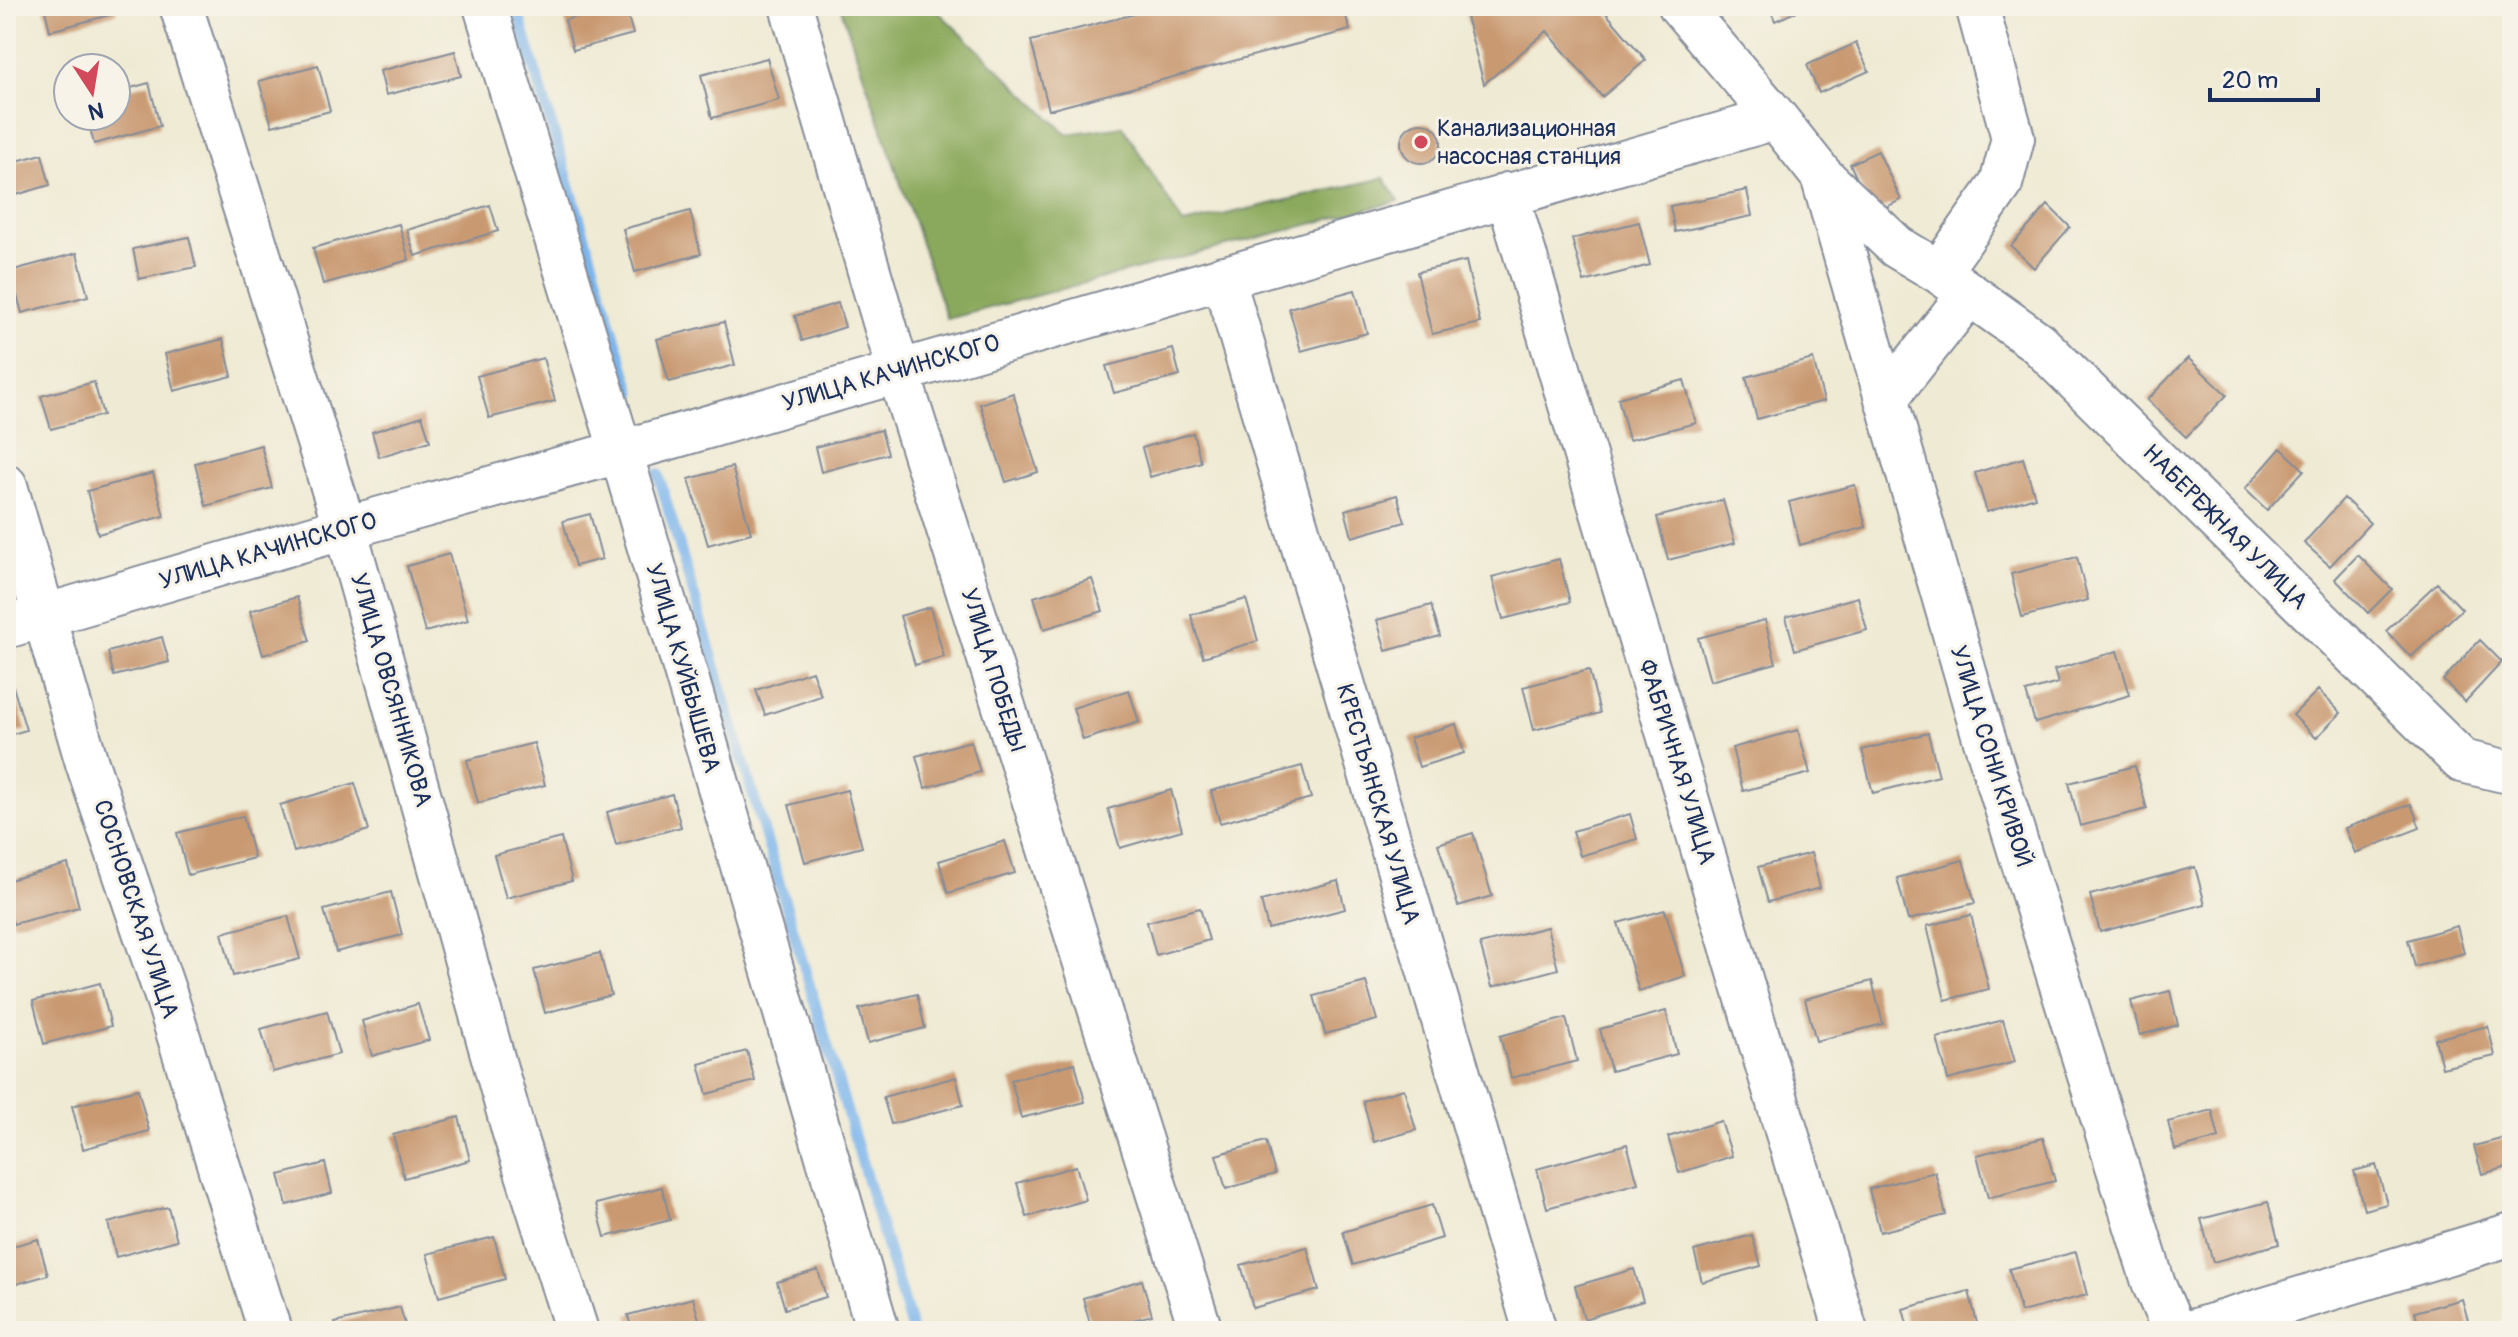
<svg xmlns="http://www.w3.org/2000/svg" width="2518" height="1337" viewBox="0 0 2518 1337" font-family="Pangolin,sans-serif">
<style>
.forest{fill:#8ba95c;stroke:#536c5d;stroke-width:2}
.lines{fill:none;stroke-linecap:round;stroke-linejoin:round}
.stream{stroke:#7bb5ec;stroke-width:11}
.building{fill:#c99a72}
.minor-casing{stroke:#858c98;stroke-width:46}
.minor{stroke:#fff;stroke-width:42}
.poi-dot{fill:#d1495b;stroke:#f7f3e8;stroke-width:3}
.labels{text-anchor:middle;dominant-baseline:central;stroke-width:6;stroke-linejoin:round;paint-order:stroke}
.poi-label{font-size:24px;fill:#1b2f5e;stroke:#f7f3e8;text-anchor:start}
.street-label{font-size:24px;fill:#1b2f5e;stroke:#f7f3e8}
</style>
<rect width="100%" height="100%" fill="#f7f3e8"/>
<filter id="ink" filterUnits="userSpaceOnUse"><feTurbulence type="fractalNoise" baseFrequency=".0125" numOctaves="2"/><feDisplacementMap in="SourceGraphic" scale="16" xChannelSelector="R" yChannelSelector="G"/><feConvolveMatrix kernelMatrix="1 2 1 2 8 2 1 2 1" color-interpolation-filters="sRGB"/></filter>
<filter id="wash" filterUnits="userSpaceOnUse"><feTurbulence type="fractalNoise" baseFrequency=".006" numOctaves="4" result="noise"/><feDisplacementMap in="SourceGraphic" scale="32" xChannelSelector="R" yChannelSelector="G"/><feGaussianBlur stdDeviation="1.8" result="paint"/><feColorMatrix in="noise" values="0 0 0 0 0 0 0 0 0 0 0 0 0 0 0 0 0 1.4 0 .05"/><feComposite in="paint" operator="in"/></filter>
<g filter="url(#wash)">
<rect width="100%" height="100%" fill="#efead3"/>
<path class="forest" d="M 840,6 L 932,6 L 1067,134 L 1123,126 L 1183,224 L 1384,178 L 1399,201 L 947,319 Z"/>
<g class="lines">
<path class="stream" d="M 516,6 L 632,394
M 658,474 L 912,1331"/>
</g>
<g id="blocks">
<path class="building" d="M 44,6 L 115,6 L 117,13 L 50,31 Z
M 614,6 L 625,6 L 633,34 L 573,50 L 565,20 Z
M 681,6 L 706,6 L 706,7 L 683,13 Z
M 1149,6 L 1343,6 L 1350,30 L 1049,110 L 1031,41 L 1150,10 Z
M 1467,6 L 1600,6 L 1646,60 L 1602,97 L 1547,31 L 1484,84 L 1464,9 Z
M 1769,6 L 1809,6 L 1775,21 Z
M 1856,43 L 1869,71 L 1819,93 L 1807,65 Z
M 455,51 L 461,76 L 386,95 L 380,71 Z
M 767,58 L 779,100 L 712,118 L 701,75 Z
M 318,65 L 330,111 L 272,126 L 259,81 Z
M 149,83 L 160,126 L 94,144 L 87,116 L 116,116 L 116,92 Z
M1401 143a20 20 0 1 1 40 0a20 20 0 1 1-40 0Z
M 1878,151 L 1901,200 L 1873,213 L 1850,164 Z
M 42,154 L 50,185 L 6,198 L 6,164 Z
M 1747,190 L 1752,216 L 1675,232 L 1670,206 Z
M 490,205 L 498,231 L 415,256 L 407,230 Z
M 2048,205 L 2070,227 L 2034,268 L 2011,246 Z
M 690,211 L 701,254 L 635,272 L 623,229 Z
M 1639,222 L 1650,265 L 1584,282 L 1572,239 Z
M 399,224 L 409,260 L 323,284 L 313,248 Z
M 189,237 L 196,267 L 139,279 L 133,249 Z
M 77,253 L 88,296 L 22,313 L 10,271 Z
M 1466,261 L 1480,323 L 1432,334 L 1417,272 Z
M 1355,290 L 1367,333 L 1301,351 L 1289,308 Z
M 838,303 L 845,327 L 802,341 L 795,316 Z
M 724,322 L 735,365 L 669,382 L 657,339 Z
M 223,339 L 232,376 L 174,391 L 165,354 Z
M 1173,349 L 1180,376 L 1114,393 L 1106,366 Z
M 543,358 L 555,401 L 489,418 L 477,376 Z
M 2188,358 L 2227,395 L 2186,437 L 2147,400 Z
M 1813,359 L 1824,401 L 1757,419 L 1746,377 Z
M 1684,380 L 1696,423 L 1629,440 L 1618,398 Z
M 94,382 L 103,415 L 51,429 L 41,396 Z
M 1013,393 L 1038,472 L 1006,482 L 980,404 Z
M 422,416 L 430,441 L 379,457 L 372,432 Z
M 881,430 L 888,454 L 821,472 L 815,447 Z
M 1193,433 L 1201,462 L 1150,477 L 1142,448 Z
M 261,445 L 272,488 L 206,506 L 195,463 Z
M 2281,448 L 2304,470 L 2267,510 L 2245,489 Z
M 2023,458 L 2035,497 L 1987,512 L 1975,473 Z
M 732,467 L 751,533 L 708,545 L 689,479 Z
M 153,473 L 164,516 L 98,534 L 87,491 Z
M 1855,485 L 1866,527 L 1800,545 L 1789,502 Z
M 1397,495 L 1405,522 L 1352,537 L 1345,510 Z
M 2344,498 L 2370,523 L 2330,566 L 2304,543 Z
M 1723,500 L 1735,543 L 1668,560 L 1657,517 Z
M 590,514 L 602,559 L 575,566 L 563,521 Z
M 449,554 L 468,620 L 425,632 L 407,566 Z
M 2358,555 L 2392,589 L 2368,613 L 2335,579 Z
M 2077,557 L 2088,600 L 2022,617 L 2011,574 Z
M 1559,559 L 1570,602 L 1503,619 L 1492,577 Z
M 1092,579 L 1103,611 L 1044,629 L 1034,597 Z
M 2437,583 L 2462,609 L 2411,657 L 2386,631 Z
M 297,597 L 310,641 L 263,655 L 250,611 Z
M 1858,597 L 1867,630 L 1795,650 L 1786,617 Z
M 1246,599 L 1258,641 L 1203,657 L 1191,615 Z
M 1431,605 L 1440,636 L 1386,651 L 1377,620 Z
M 930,607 L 944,657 L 915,665 L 900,616 Z
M 1765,620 L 1776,663 L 1710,681 L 1698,638 Z
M 162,637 L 169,662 L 114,676 L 108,652 Z
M 2480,640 L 2502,662 L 2465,702 L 2443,680 Z
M 2117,651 L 2130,695 L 2035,723 L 2026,692 L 2058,683 L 2054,670 Z
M 1589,670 L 1600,713 L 1534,730 L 1523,687 Z
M 812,671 L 821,696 L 765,715 L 756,690 Z
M 9,673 L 26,730 L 6,736 L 6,674 Z
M 1129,690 L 1139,722 L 1083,740 L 1073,708 Z
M 2318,690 L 2341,713 L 2316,738 L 2293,715 Z
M 1456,724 L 1464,753 L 1419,767 L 1410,738 Z
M 1798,730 L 1810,773 L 1743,791 L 1732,748 Z
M 1928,733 L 1939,776 L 1873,793 L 1862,750 Z
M 971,741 L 980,772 L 925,788 L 916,756 Z
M 534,743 L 545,785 L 478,803 L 467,760 Z
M 1302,766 L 1311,798 L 1220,823 L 1211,791 Z
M 2135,766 L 2147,809 L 2080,826 L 2069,783 Z
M 355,783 L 369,830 L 294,852 L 280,805 Z
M 847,790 L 862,847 L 805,862 L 789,805 Z
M 1171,790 L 1182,830 L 1120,848 L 1108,809 Z
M 672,794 L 681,827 L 616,845 L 607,812 Z
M 2411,804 L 2420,828 L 2355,853 L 2345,828 Z
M 1630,814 L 1637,839 L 1580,856 L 1573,831 Z
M 243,816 L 254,858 L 188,875 L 177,833 Z
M 1473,833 L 1492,896 L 1458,906 L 1438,844 Z
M 561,838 L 572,881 L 506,898 L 494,855 Z
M 1005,841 L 1015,873 L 948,893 L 939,861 Z
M 1811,853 L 1820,888 L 1768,902 L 1758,867 Z
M 1963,860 L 1975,903 L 1908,920 L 1897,878 Z
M 68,864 L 79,907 L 13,924 L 6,897 L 6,881 Z
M 2195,867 L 2205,904 L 2100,932 L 2090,895 Z
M 1338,881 L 1345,909 L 1268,929 L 1261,901 Z
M 391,892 L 402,935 L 336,952 L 324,910 Z
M 1200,908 L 1209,940 L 1156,955 L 1147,922 Z
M 1665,910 L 1685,976 L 1639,991 L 1618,923 Z
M 1971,915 L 1989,989 L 1945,1000 L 1927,926 Z
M 288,916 L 300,959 L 233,976 L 222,933 Z
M 2457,926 L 2464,953 L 2415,967 L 2408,940 Z
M 1547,927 L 1558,969 L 1492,987 L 1480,944 Z
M 600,953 L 611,995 L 545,1013 L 534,970 Z
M 1872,981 L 1883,1024 L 1816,1041 L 1805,999 Z
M 1366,982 L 1377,1020 L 1325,1034 L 1314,996 Z
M 100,983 L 111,1026 L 44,1044 L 33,1001 Z
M 2170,991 L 2178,1025 L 2140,1035 L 2131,1001 Z
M 917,994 L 925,1028 L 868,1043 L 859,1009 Z
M 418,1004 L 429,1040 L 372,1056 L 362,1021 Z
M 327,1011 L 339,1054 L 273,1072 L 261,1029 Z
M 1666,1011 L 1677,1054 L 1611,1071 L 1600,1029 Z
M 1566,1018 L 1577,1061 L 1511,1078 L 1500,1036 Z
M 2003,1020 L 2015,1062 L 1948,1080 L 1937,1038 Z
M 2488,1026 L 2495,1056 L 2442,1068 L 2435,1039 Z
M 747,1051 L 755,1081 L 707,1094 L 699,1064 Z
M 1075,1063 L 1085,1102 L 1021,1118 L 1011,1080 Z
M 956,1077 L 963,1105 L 891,1124 L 883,1097 Z
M 138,1089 L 149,1131 L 83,1149 L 72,1106 Z
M 1404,1089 L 1416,1130 L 1374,1142 L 1363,1101 Z
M 2212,1110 L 2219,1138 L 2175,1150 L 2168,1122 Z
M 459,1117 L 470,1160 L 404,1178 L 393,1135 Z
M 1721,1121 L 1732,1156 L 1679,1173 L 1668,1137 Z
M 2512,1136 L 2512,1166 L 2482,1174 L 2474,1146 Z
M 2043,1138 L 2055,1181 L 1988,1198 L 1977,1155 Z
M 1266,1141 L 1275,1174 L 1226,1189 L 1216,1155 Z
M 1627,1144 L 1638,1183 L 1547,1208 L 1537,1169 Z
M 325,1163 L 332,1193 L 287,1205 L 279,1175 Z
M 2376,1165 L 2387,1204 L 2364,1210 L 2354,1171 Z
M 1076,1166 L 1086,1200 L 1027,1217 L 1017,1183 Z
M 1935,1172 L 1946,1215 L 1880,1232 L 1869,1189 Z
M 662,1187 L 670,1220 L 605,1237 L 596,1204 Z
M 2268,1202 L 2279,1244 L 2213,1262 L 2201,1219 Z
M 1432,1205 L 1442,1238 L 1353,1265 L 1343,1232 Z
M 168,1207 L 177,1240 L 116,1257 L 108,1223 Z
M 1752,1235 L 1761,1266 L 1702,1282 L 1694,1251 Z
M 494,1237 L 505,1279 L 439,1297 L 427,1254 Z
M 38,1239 L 48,1275 L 6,1287 L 6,1248 Z
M 1307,1247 L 1319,1290 L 1253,1308 L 1241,1265 Z
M 2076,1252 L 2087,1295 L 2021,1312 L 2009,1269 Z
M 1634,1269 L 1643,1301 L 1584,1319 L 1575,1286 Z
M 818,1270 L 826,1297 L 785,1309 L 777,1282 Z
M 1142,1280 L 1152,1315 L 1092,1331 L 1083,1298 Z
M 1969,1291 L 1979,1331 L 1909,1331 L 1903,1309 Z
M 693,1298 L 702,1330 L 632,1331 L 628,1315 Z
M 2462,1299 L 2471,1331 L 2420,1331 L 2415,1312 Z
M 400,1307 L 407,1331 L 338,1331 L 335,1323 Z"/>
</g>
</g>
<g filter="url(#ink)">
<use href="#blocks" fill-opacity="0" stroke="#858c98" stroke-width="2"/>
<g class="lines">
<g class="minor-casing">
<path id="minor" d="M 181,6 L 345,528 L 514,1133 L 577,1331
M 485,6 L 621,452 L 878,1331
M 791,6 L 905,393 L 1201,1331
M 1680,6 L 1776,118 L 1822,176 L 1897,247 L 1939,272 L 2037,342 L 2462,761 L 2512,773
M 1822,176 L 1982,731 L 2154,1285 L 2174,1331
M 1507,194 L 1846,1331
M 1939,272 L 2001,184 L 2013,138 L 1977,6
M 1223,277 L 1535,1331
M 1886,399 L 1969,294
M 6,486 L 87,763 L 168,1002 L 270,1331
M 6,627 L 345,528 L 666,439 L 1776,118
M 2192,1331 L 2512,1234"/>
</g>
<use href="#minor" class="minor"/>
</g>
</g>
<circle class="poi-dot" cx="1421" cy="142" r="8"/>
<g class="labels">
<g class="poi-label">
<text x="1437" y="128">Канализационная<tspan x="1437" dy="28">насосная станция</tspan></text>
</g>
<g class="street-label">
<text transform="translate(891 373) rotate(-16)">УЛИЦА КАЧИНСКОГО</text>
<text transform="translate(2225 527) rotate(45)">НАБЕРЕЖНАЯ УЛИЦА</text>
<text transform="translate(268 551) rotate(-16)">УЛИЦА КАЧИНСКОГО</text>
<text transform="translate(683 668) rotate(74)">УЛИЦА КУЙБЫШЕВА</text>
<text transform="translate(993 670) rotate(73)">УЛИЦА ПОБЕДЫ</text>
<text transform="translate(391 690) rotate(74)">УЛИЦА ОВСЯННИКОВА</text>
<text transform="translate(1991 756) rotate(73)">УЛИЦА СОНИ КРИВОЙ</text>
<text transform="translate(1677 762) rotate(73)">ФАБРИЧНАЯ УЛИЦА</text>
<text transform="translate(1378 804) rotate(74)">КРЕСТЬЯНСКАЯ УЛИЦА</text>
<text transform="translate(136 909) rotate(72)">СОСНОВСКАЯ УЛИЦА</text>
</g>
</g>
<rect width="2518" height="1337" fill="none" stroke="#f7f3e8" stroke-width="32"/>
<g transform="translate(92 92) rotate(168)"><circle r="38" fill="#f7f3e8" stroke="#9fa5b1" stroke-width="2"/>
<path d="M0-6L14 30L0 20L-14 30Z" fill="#d1495b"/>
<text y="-12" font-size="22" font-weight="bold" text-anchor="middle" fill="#1b2f5e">N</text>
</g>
<path d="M2210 88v12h108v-12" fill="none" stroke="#1b2f5e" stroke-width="4"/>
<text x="2222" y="88" font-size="24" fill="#1b2f5e" stroke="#f7f3e8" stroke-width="6" paint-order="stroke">20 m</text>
</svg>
